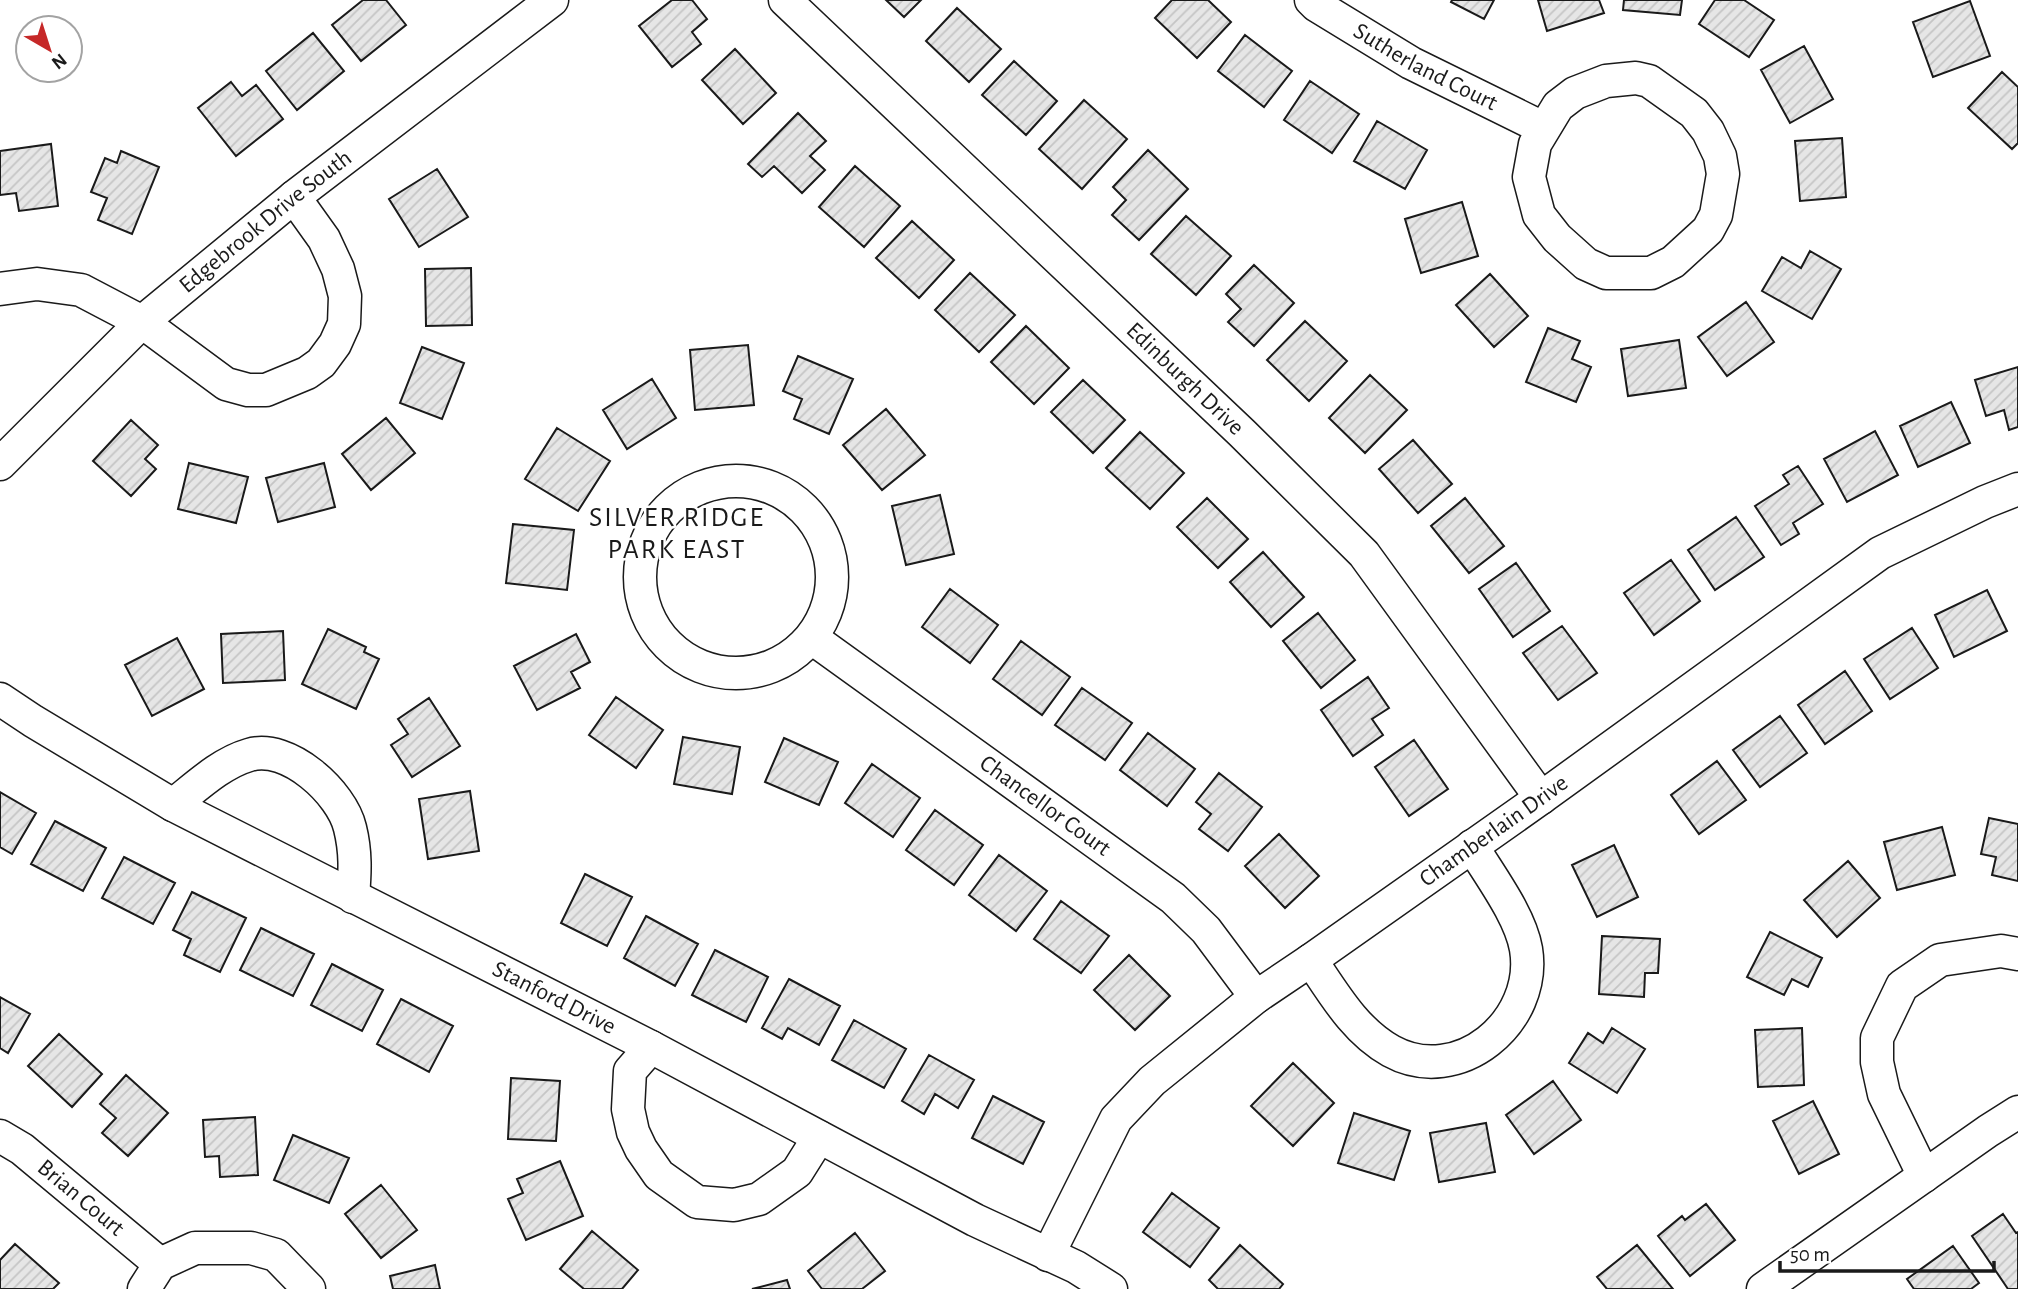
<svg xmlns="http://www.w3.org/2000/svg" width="2018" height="1289" viewBox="0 0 2018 1289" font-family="'Alegreya Sans',sans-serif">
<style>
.building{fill:url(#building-hatch);stroke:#1a1a1a;stroke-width:2}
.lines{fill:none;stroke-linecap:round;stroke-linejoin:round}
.minor-casing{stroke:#1a1a1a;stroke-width:35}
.minor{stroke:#fff;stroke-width:32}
.labels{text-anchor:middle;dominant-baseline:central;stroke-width:5;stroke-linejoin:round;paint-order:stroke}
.street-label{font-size:24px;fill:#1a1a1a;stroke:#fff}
.quarter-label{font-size:28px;letter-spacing:2px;fill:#1a1a1a;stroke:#fff}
</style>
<defs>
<pattern id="building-hatch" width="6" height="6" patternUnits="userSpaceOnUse" patternTransform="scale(1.75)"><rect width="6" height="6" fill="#e6e6e6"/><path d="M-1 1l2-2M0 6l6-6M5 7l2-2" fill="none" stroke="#c5c5c5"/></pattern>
</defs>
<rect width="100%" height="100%" fill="#fff"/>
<path class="building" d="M 363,0 L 386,0 L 406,25 L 361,61 L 332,25 Z
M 672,0 L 692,0 L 707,19 L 692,32 L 701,44 L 672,67 L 639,26 Z
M 886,0 L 921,0 L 904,17 Z
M 1172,0 L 1208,0 L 1231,22 L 1197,58 L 1155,18 Z
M 1452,0 L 1494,0 L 1484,19 L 1451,2 Z
M 1538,0 L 1599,0 L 1604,13 L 1547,31 Z
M 1624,0 L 1682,0 L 1680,15 L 1623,10 Z
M 1715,0 L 1744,0 L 1774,20 L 1749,57 L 1699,24 Z
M 1970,1 L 1990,56 L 1933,77 L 1913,22 Z
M 957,8 L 1001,49 L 969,82 L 926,41 Z
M 313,33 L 344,71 L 297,110 L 266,71 Z
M 1245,35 L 1292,71 L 1264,107 L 1218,71 Z
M 1804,46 L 1833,99 L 1790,123 L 1761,70 Z
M 735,49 L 776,93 L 743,124 L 702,80 Z
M 1014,61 L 1057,101 L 1026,135 L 982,95 Z
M 2002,72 L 2018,87 L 2018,143 L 2012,149 L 1968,108 Z
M 1310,81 L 1359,114 L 1332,153 L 1284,120 Z
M 231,82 L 242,96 L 256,85 L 283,119 L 236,156 L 198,108 Z
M 1084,100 L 1127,139 L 1082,189 L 1039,149 Z
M 798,113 L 826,141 L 810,156 L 825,170 L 802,193 L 774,166 L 762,177 L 748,164 Z
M 1377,121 L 1427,150 L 1405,189 L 1354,161 Z
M 1842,138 L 1846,197 L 1800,201 L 1795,141 Z
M 51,144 L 58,206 L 19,211 L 16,193 L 0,195 L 0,151 Z
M 1148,150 L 1188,189 L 1139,240 L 1112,215 L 1126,200 L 1113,187 Z
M 121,151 L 159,167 L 132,234 L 98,220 L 107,198 L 91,192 L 105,158 L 117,163 Z
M 855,166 L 900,206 L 864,247 L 819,207 Z
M 437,169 L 468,217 L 419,247 L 389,199 Z
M 1462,202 L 1478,256 L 1421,273 L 1405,219 Z
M 1186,216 L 1231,256 L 1196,295 L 1151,254 Z
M 912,221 L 954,260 L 919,298 L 876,258 Z
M 1810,251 L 1841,269 L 1812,319 L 1762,291 L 1782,257 L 1801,268 Z
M 1254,265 L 1294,303 L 1254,346 L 1228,322 L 1241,309 L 1226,294 Z
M 471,268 L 472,325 L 426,326 L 425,269 Z
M 970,273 L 1015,315 L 979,352 L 935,310 Z
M 1490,274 L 1528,316 L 1494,347 L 1456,305 Z
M 1746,302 L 1774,342 L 1727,376 L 1698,337 Z
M 1305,321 L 1347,361 L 1309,401 L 1267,360 Z
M 1026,326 L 1069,368 L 1034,404 L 991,362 Z
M 1548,328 L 1580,341 L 1572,359 L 1591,367 L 1576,402 L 1526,382 Z
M 1679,340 L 1686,388 L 1628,396 L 1621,349 Z
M 748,345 L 754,405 L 695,410 L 690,350 Z
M 422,347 L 464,363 L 442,419 L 400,403 Z
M 798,356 L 853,379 L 829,434 L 794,419 L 802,399 L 783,391 Z
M 2018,367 L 2018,427 L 2009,430 L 2004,410 L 1986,416 L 1975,380 Z
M 1370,375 L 1407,410 L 1365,453 L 1329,418 Z
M 652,379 L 676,418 L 627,449 L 603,410 Z
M 1083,380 L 1125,420 L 1093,453 L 1051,412 Z
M 1951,402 L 1970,443 L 1918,467 L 1900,426 Z
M 886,409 L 925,455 L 882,490 L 843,445 Z
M 386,418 L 415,453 L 371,490 L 342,454 Z
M 131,420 L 158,445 L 145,459 L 156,469 L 131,496 L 93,461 Z
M 557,428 L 610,461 L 578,511 L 525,479 Z
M 1875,431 L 1898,475 L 1847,502 L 1824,459 Z
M 1140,432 L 1184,473 L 1150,509 L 1106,468 Z
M 1413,440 L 1452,484 L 1418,513 L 1379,469 Z
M 189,463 L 248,477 L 236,523 L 178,509 Z
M 324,463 L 335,507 L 278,522 L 266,478 Z
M 1798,466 L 1823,504 L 1793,523 L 1799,534 L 1781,545 L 1755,506 L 1789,484 L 1783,475 Z
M 940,495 L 954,554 L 906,565 L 892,506 Z
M 1207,498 L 1248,539 L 1218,568 L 1177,527 Z
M 1465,498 L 1504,546 L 1469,573 L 1431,526 Z
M 1736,517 L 1764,557 L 1715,590 L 1688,550 Z
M 513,524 L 574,530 L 567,590 L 506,583 Z
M 1263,552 L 1304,597 L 1271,627 L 1230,582 Z
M 1671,560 L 1700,601 L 1654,635 L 1624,593 Z
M 1516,563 L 1550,611 L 1513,637 L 1479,589 Z
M 950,589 L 998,625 L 970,663 L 922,627 Z
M 1987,590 L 2007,631 L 1954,657 L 1935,615 Z
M 1318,613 L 1355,660 L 1321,688 L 1283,641 Z
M 1562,626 L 1597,673 L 1558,700 L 1523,653 Z
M 1912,628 L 1938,668 L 1890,699 L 1864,659 Z
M 328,629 L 366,647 L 364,652 L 379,659 L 356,709 L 302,684 Z
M 283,631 L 285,680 L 223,683 L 221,634 Z
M 576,634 L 590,662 L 571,672 L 580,688 L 537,710 L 514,666 Z
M 177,638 L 204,689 L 152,716 L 125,665 Z
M 1021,641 L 1070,677 L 1042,715 L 993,679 Z
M 1845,671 L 1872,711 L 1825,744 L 1798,705 Z
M 1368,677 L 1389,708 L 1372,719 L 1383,735 L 1353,756 L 1321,710 Z
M 1082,688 L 1132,723 L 1105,760 L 1055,725 Z
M 616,697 L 663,730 L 636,768 L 589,735 Z
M 429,698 L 460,746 L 412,777 L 391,745 L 408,734 L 398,719 Z
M 1780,716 L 1807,753 L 1760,787 L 1733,750 Z
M 1148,733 L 1195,769 L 1167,806 L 1120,770 Z
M 683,737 L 740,747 L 732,794 L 674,784 Z
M 784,738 L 838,762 L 819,805 L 765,782 Z
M 1414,740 L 1448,789 L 1409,816 L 1375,767 Z
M 1717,761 L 1746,800 L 1699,834 L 1671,795 Z
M 872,764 L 920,798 L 893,837 L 845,803 Z
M 1219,773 L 1262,807 L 1228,851 L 1199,829 L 1211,814 L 1196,802 Z
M 470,791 L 479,851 L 428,859 L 419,799 Z
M 0,792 L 36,813 L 12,854 L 0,847 Z
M 935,810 L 983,845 L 954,885 L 906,850 Z
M 1989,818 L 2018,824 L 2018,881 L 1992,875 L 1996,857 L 1981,854 Z
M 55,821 L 106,848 L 83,891 L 31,864 Z
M 1942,827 L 1955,875 L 1897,890 L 1884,842 Z
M 1279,834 L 1319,876 L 1285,908 L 1245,866 Z
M 1614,845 L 1638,897 L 1597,917 L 1572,865 Z
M 999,855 L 1047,891 L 1016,931 L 969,895 Z
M 124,857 L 175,883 L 153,924 L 102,898 Z
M 1848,861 L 1880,898 L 1837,937 L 1804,900 Z
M 585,874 L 632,897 L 607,946 L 561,923 Z
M 192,892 L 246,918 L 220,972 L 184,955 L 191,939 L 173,930 Z
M 1061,901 L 1109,936 L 1081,973 L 1034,939 Z
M 646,916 L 698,944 L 675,986 L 624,958 Z
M 261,928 L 314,954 L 293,996 L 240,970 Z
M 1770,932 L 1822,958 L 1808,987 L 1792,979 L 1784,995 L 1747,977 Z
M 1602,936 L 1660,939 L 1658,973 L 1645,973 L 1644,997 L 1599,994 Z
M 715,950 L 768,977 L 746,1022 L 692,995 Z
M 1129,955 L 1170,996 L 1135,1030 L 1094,990 Z
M 332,964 L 383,990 L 362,1031 L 311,1005 Z
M 789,979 L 840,1006 L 819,1045 L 788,1028 L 782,1039 L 762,1028 Z
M 0,997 L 30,1014 L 8,1053 L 0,1048 Z
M 401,999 L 453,1026 L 429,1072 L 377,1044 Z
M 854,1020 L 906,1049 L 884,1088 L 832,1060 Z
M 1612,1028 L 1645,1049 L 1617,1093 L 1569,1063 L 1588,1033 L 1603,1043 Z
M 1802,1028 L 1804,1085 L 1758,1087 L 1755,1030 Z
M 59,1034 L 102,1074 L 72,1107 L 28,1066 Z
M 929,1055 L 974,1080 L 958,1108 L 935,1094 L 924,1114 L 902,1101 Z
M 1293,1063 L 1334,1103 L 1293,1146 L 1251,1106 Z
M 126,1075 L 168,1113 L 128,1156 L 102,1133 L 116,1118 L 100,1104 Z
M 511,1078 L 560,1081 L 556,1141 L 508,1139 Z
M 1553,1081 L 1581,1120 L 1534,1154 L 1506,1115 Z
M 993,1096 L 1044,1122 L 1023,1164 L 972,1138 Z
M 1813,1101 L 1839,1154 L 1799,1174 L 1773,1121 Z
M 1354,1113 L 1410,1131 L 1394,1180 L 1338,1163 Z
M 255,1117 L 258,1175 L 220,1177 L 219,1156 L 205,1157 L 203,1120 Z
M 1486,1123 L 1495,1172 L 1439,1182 L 1430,1133 Z
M 293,1135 L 349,1158 L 329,1203 L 274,1180 Z
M 560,1161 L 583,1216 L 526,1240 L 508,1199 L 523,1193 L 517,1179 Z
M 381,1185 L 417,1230 L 381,1258 L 345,1214 Z
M 1172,1193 L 1219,1228 L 1190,1267 L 1143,1232 Z
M 1706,1204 L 1735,1240 L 1690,1276 L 1658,1236 L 1682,1216 L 1685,1220 Z
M 2003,1214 L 2016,1233 L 2018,1232 L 2018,1289 L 2008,1289 L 1972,1236 Z
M 592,1231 L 638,1270 L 622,1289 L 584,1289 L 560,1269 Z
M 855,1233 L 885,1271 L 862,1289 L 822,1289 L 808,1271 Z
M 15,1244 L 59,1283 L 53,1289 L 0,1289 L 0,1260 Z
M 1240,1245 L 1283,1284 L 1279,1289 L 1218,1289 L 1209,1280 Z
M 1637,1245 L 1673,1289 L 1607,1289 L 1597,1277 Z
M 1953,1246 L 1979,1283 L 1971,1289 L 1914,1289 L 1907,1279 Z
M 435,1265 L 440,1289 L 393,1289 L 390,1276 Z
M 787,1280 L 790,1289 L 752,1289 Z"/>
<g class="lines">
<g class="minor-casing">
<g id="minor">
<path id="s1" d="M 785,0 L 1242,433 L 1364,554 L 1541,798"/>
<path id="s2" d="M 1311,0 L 1316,5 L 1411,63 L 1543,128"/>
<path d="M 1636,78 L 1649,81 L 1694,113 L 1708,131 L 1720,156 L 1723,174 L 1716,215 L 1708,230 L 1673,262 L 1651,273 L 1606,273 L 1586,264 L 1557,238 L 1539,215 L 1529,177 L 1535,144 L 1558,106 L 1575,93 L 1606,81 Z"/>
<path d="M 0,289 L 37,284 L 81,290 L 142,322 L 226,384 L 248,390 L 266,390 L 307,373 L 321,363 L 335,344 L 344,324 L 345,296 L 338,269 L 324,239 L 294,197"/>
<path id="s3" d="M 0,464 L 142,322 L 294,197 L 552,0"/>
<circle cx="736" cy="577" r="96"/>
<path id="s4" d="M 812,638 L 1173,898 L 1206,930 L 1256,997"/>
<path id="s5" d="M 0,699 L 33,721 L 173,805 L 651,1047 L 975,1220 L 1076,1267 L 1111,1289"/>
<path d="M 173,805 C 196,787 221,763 249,755 C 288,743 342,793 350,828 C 356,852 355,872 353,897"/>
<path d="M 1311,960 C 1334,994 1355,1031 1391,1051 C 1458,1088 1538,1022 1526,949 C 1520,915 1490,876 1472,846"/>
<path d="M 651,1047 L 630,1071 L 628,1109 L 633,1132 L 641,1149 L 659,1175 L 697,1202 L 734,1205 L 759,1199 L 797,1172 L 819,1137"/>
<path id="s6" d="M 0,1136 L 22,1149 L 160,1264"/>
<path d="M 1924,1176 L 1884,1094 L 1877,1062 L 1877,1038 L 1902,986 L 1940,960 L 2001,951 L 2018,954"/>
<path id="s7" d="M 1048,1255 L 1116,1119 L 1152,1081 L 1256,997 L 1311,960 L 1541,798 L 1880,553 L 1985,502 L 2018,489"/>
<path d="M 144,1289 L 160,1264 L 195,1248 L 251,1248 L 276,1255 L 309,1289"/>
<path d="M 1763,1289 L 1988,1131 L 2018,1112"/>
</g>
</g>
<use href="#minor" class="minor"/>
</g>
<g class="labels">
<g class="street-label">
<text stroke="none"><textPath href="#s2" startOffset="133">Sutherland Court</textPath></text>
<text stroke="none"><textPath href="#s3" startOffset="360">Edgebrook Drive South</textPath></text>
<text stroke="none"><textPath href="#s1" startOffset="551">Edinburgh Drive</textPath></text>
<text stroke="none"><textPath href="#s4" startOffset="287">Chancellor Court</textPath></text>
<text stroke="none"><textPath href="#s7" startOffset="628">Chamberlain Drive</textPath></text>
<text stroke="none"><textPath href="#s5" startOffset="630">Stanford Drive</textPath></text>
<text stroke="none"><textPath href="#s6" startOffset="102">Brian Court</textPath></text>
</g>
<g class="quarter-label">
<text x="677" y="518">SILVER RIDGE<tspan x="677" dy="32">PARK EAST</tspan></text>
</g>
</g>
<g transform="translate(49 49) rotate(141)"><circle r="33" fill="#ffffff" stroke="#a3a3a3" stroke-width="2"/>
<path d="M0-5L12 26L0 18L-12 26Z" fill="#c62828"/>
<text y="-10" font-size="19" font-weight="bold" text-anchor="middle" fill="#1a1a1a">N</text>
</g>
<path d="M1780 1261v10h214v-10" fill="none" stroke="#1a1a1a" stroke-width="3.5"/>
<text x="1790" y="1261" font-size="21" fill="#1a1a1a" stroke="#ffffff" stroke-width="5" paint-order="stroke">50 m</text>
</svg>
